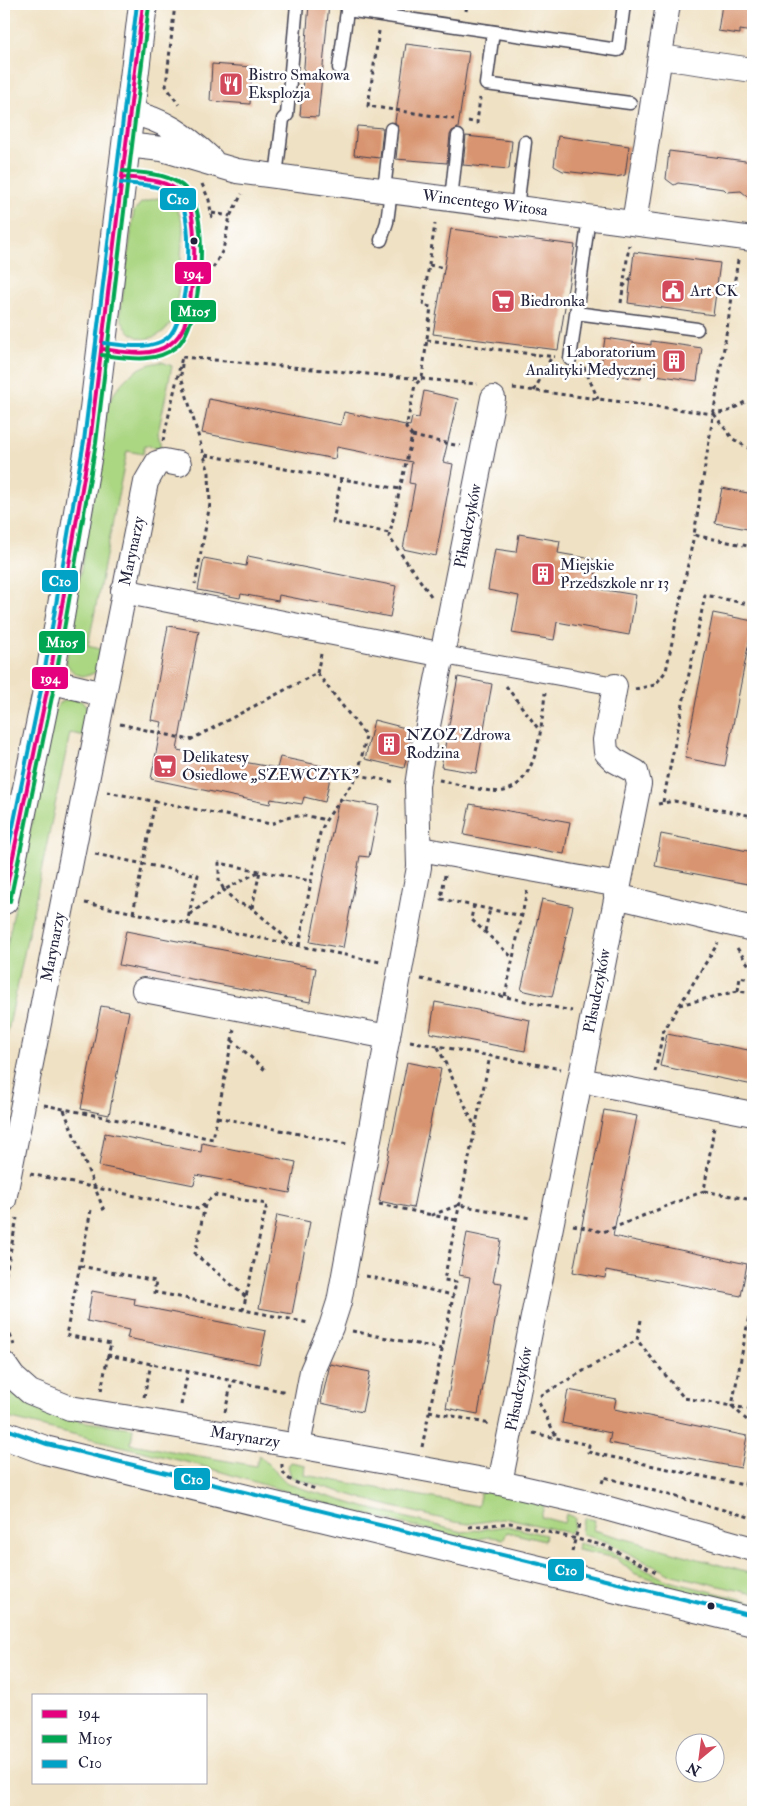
<svg xmlns="http://www.w3.org/2000/svg" width="757" height="1816" viewBox="0 0 757 1816" font-family="'IM FELL Double Pica',serif">
<style>
.green{fill:#abd682;stroke:#667c5e}
.building{fill:#d8946f}
.lines{fill:none;stroke-linecap:round;stroke-linejoin:round}
.service-casing{stroke:#413f4f;stroke-width:15}
.pedestrian-casing{stroke:#413f4f;stroke-width:20}
.minor-casing{stroke:#413f4f;stroke-width:26}
.tertiary-casing{stroke:#413f4f;stroke-width:30}
.path{stroke:#413f4f;stroke-width:3;stroke-dasharray:4 4;stroke-linecap:butt}
.service{stroke:#fff;stroke-width:12}
.pedestrian{stroke:#fff;stroke-width:18}
.minor{stroke:#fff;stroke-width:24}
.tertiary{stroke:#fff;stroke-width:28}
.bus-1-casing{stroke:#fff;stroke-width:8}
.bus-2-casing{stroke:#fff;stroke-width:8}
.bus-3-casing{stroke:#fff;stroke-width:8}
.bus-1{stroke:#e5007d;stroke-width:4}
.bus-2{stroke:#00a651;stroke-width:4}
.bus-3{stroke:#02a2c7;stroke-width:4}
.bus-dot{fill:#22223b;stroke:#fff;stroke-width:2}
.labels{text-anchor:middle;dominant-baseline:central;stroke-width:5;stroke-linejoin:round;paint-order:stroke}
.poi-label{font-size:16px;fill:#22223b;stroke:#fff;text-anchor:start}
.street-label{font-size:16px;fill:#22223b;stroke:#fff}
.line-badge{stroke:#fff;stroke-width:2}
.badge-label{font-size:14px;text-anchor:middle;font-weight:bold;fill:#fff}
</style>
<rect width="100%" height="100%" fill="#fff"/>
<filter id="ink" filterUnits="userSpaceOnUse"><feTurbulence type="fractalNoise" baseFrequency=".02" numOctaves="2"/><feDisplacementMap in="SourceGraphic" scale="10" xChannelSelector="R" yChannelSelector="G"/><feConvolveMatrix kernelMatrix="1 2 1 2 8 2 1 2 1" color-interpolation-filters="sRGB"/></filter>
<filter id="wash" filterUnits="userSpaceOnUse"><feTurbulence type="fractalNoise" baseFrequency=".0096" numOctaves="4" result="noise"/><feDisplacementMap in="SourceGraphic" scale="20" xChannelSelector="R" yChannelSelector="G"/><feGaussianBlur stdDeviation="1.12" result="paint"/><feColorMatrix in="noise" values="0 0 0 0 0 0 0 0 0 0 0 0 0 0 0 0 0 1.4 0 .05"/><feComposite in="paint" operator="in"/></filter>
<g filter="url(#wash)">
<rect width="100%" height="100%" fill="#efe1c3"/>
<path class="green" d="M 157,198 C 172,201 182,212 183,228 C 181,250 180,301 172,320 C 167,332 152,341 140,338 C 129,334 123,326 120,315 L 134,211 L 141,203 Z
M 162,362 L 172,366 L 158,433 L 161,448 L 145,445 L 143,454 L 127,451 L 88,646 L 104,650 L 97,671 C 84,680 73,676 66,662 L 107,408 C 116,384 136,364 162,362 Z
M 71,698 C 94,701 89,720 86,736 L 70,733 L 4,1050 L 4,961 L 54,712 L 60,703 Z
M 4,1386 C 39,1420 87,1422 133,1428 L 131,1444 L 256,1466 L 259,1455 L 288,1484 L 356,1505 L 462,1532 L 507,1526 L 545,1535 L 544,1541 L 507,1532 L 504,1539 L 490,1537 L 471,1540 L 350,1511 L 202,1466 L 4,1417 Z
M 291,1462 L 305,1465 L 304,1475 L 478,1506 L 481,1489 L 545,1502 L 541,1517 L 564,1523 L 566,1514 L 575,1518 L 574,1528 L 569,1533 L 508,1518 L 469,1524 L 455,1522 L 378,1503 L 291,1477 L 288,1466 Z
M 586,1518 L 595,1520 L 593,1530 L 753,1574 L 753,1594 L 669,1574 L 607,1542 L 583,1535 L 581,1532 L 583,1522 Z
M 578,1543 L 609,1551 L 668,1581 L 753,1602 L 753,1610 L 655,1584 L 655,1580 L 633,1573 L 616,1558 L 577,1550 Z"/>
<g id="blocks">
<path class="building" d="M 309,4 L 329,4 L 318,117 L 300,116 Z
M 722,4 L 753,4 L 753,32 L 740,30 L 740,34 L 718,31 Z
M 406,44 L 469,52 L 458,128 L 452,131 L 450,135 L 447,163 L 396,159 L 399,130 L 395,122 Z
M 212,64 L 252,67 L 250,104 L 210,101 Z
M 357,126 L 383,128 L 380,158 L 354,155 Z
M 466,136 L 512,141 L 509,169 L 463,165 Z
M 558,136 L 629,146 L 625,175 L 616,177 L 563,171 L 554,166 Z
M 669,151 L 753,162 L 753,201 L 741,191 L 727,192 L 724,189 L 678,183 L 674,185 L 666,179 Z
M 451,229 L 575,245 L 558,350 L 433,334 Z
M 634,252 L 720,263 L 713,315 L 628,303 Z
M 605,338 L 651,345 L 651,341 L 702,348 L 697,381 L 642,373 L 641,379 L 600,373 Z
M 424,391 L 458,399 L 443,462 L 453,464 L 436,556 L 403,549 L 415,484 L 409,483 L 412,462 L 337,447 L 335,459 L 202,433 L 209,399 L 341,425 L 344,412 L 410,426 L 412,417 L 419,418 Z
M 722,488 L 753,494 L 753,530 L 715,523 Z
M 519,534 L 560,541 L 558,553 L 598,560 L 593,588 L 636,595 L 629,635 L 557,622 L 554,640 L 512,633 L 519,596 L 488,590 L 495,549 L 516,552 Z
M 248,556 L 396,586 L 390,617 L 279,595 L 278,601 L 241,594 L 240,598 L 198,590 L 204,558 L 246,566 Z
M 713,613 L 753,621 L 725,766 L 685,758 Z
M 168,626 L 199,631 L 177,750 L 277,768 L 280,757 L 332,768 L 325,802 L 304,797 L 302,804 L 271,799 L 270,804 L 151,779 L 162,722 L 151,720 Z
M 458,677 L 492,684 L 476,773 L 441,767 Z
M 374,720 L 413,730 L 404,768 L 365,759 Z
M 339,799 L 379,806 L 369,857 L 360,856 L 343,948 L 310,942 Z
M 470,804 L 570,822 L 564,854 L 464,835 Z
M 661,834 L 753,852 L 753,885 L 655,866 Z
M 542,899 L 573,906 L 552,997 L 521,990 Z
M 126,931 L 316,968 L 310,1002 L 119,965 Z
M 435,1002 L 530,1020 L 525,1051 L 430,1033 Z
M 101,1006 L 129,1011 L 109,1115 L 81,1109 Z
M 667,1034 L 753,1051 L 753,1085 L 660,1066 Z
M 407,1062 L 441,1069 L 413,1208 L 379,1201 Z
M 604,1110 L 637,1116 L 613,1236 L 747,1264 L 741,1296 L 606,1270 L 605,1278 L 573,1272 Z
M 105,1133 L 201,1152 L 202,1143 L 296,1162 L 290,1193 L 196,1175 L 194,1185 L 99,1166 Z
M 277,1215 L 310,1222 L 292,1314 L 259,1308 Z
M 467,1233 L 501,1240 L 493,1282 L 502,1283 L 478,1414 L 446,1408 L 470,1277 L 459,1275 Z
M 92,1291 L 135,1299 L 134,1305 L 266,1331 L 259,1364 L 127,1338 L 129,1330 L 87,1321 Z
M 330,1364 L 370,1372 L 362,1412 L 321,1403 Z
M 568,1390 L 616,1399 L 614,1409 L 747,1436 L 741,1468 L 609,1443 L 611,1433 L 562,1423 Z"/>
</g>
</g>
<g filter="url(#ink)">
<use href="#blocks" fill-opacity="0" stroke="#413f4f" stroke-width="1"/>
<g class="lines">
<g class="service-casing">
<path id="service" d="M 347,10 L 618,50 L 624,4
M 493,32 L 486,84 L 630,103
M 339,68 L 348,4
M 276,176 L 283,119 L 287,115 L 297,4
M 384,190 L 391,129
M 451,199 L 458,136
M 517,208 L 525,142
M 381,240 L 387,222 L 391,191
M 576,313 L 697,329
M 103,349 C 124,351 152,358 170,344 C 176,340 181,333 184,326 C 190,309 197,234 193,216 C 191,208 187,198 181,193 C 166,179 141,179 122,177
M 570,359 L 589,217"/>
</g>
<g class="pedestrian-casing">
<path id="pedestrian" d="M 444,655 L 615,686"/>
</g>
<g class="minor-casing">
<path id="minor" d="M 660,57 L 753,70
M 130,113 C 163,118 187,137 211,159
M 126,145 L 162,149 L 237,171 L 753,239
M 634,223 L 668,4
M 123,591 L 444,655
M 49,681 L 103,694
M 420,849 L 619,885
M 616,896 L 753,929
M 144,990 L 388,1037
M 580,1080 L 753,1114
M 4,1200 L 146,482 L 157,463 L 164,461 L 179,464
M 4,1364 L 13,1377 L 30,1392 L 70,1408 L 298,1446 L 500,1483 L 584,1502 L 753,1549
M 298,1446 L 312,1371 L 331,1327 L 339,1302 L 419,867 L 417,786 L 420,766 L 493,398
M 500,1483 L 639,784 L 636,772 L 614,760 L 606,752 L 605,740 L 615,686"/>
</g>
<g class="tertiary-casing">
<path id="tertiary" d="M 4,900 L 49,681 L 90,442 L 143,4
M 4,1435 L 45,1450 L 753,1622"/>
</g>
<path class="path" d="M 175,4 L 166,86 L 179,105
M 466,11 L 467,4
M 379,31 L 368,106 L 454,119
M 468,121 L 477,123 L 480,98
M 202,184 L 209,200 L 212,218
M 212,213 L 230,216
M 738,260 L 694,535 L 753,547
M 429,265 L 445,268
M 209,275 L 223,250 L 230,216 L 242,194
M 623,287 L 631,278
M 621,303 L 629,245
M 427,340 L 555,357
M 182,357 L 477,384
M 182,364 L 181,376 L 209,473 L 210,504 L 195,584
M 584,367 L 598,399
M 513,388 L 714,414 L 729,411 L 745,402
M 534,391 L 552,356
M 714,414 L 733,439 L 753,451
M 412,436 L 460,446
M 163,441 L 182,357
M 205,455 L 400,489
M 341,479 L 333,522 L 390,533
M 431,596 L 389,537 L 412,436 L 406,428 L 415,385 L 422,378 L 431,307 L 423,305 L 435,224
M 317,673 L 321,654
M 506,686 L 540,731
M 635,689 L 655,685 L 666,671 L 694,535
M 120,724 L 190,740 L 317,673 L 366,736 L 358,775
M 439,780 C 453,783 492,794 504,791 C 539,783 542,721 545,693
M 107,792 L 271,824 C 294,814 301,814 326,820
M 663,802 L 705,595 L 753,605
M 658,804 L 674,801 L 753,816
M 95,854 L 198,875 L 187,923
M 445,875 L 441,899 L 522,916
M 85,903 L 380,962
M 474,905 L 471,919 L 513,958
M 252,908 L 260,871 L 224,890 L 219,880 L 219,863 L 311,881
M 133,913 L 155,802
M 190,914 L 224,890 L 236,902 L 252,908 L 293,944
M 485,931 L 490,909
M 299,946 L 320,833 L 326,820 L 358,775 L 395,782
M 737,948 L 753,971
M 421,979 L 572,1011
M 738,991 L 740,977 L 753,980
M 505,996 L 527,891
M 679,1005 L 738,991 L 753,993
M 232,1040 L 266,1071
M 410,1041 L 561,1069
M 438,1047 L 475,1127
M 655,1072 L 663,1032 L 718,943
M 44,1105 L 213,1139 L 234,1029
M 64,1110 L 105,1213
M 217,1117 L 347,1144
M 30,1174 L 198,1209 L 215,1195 L 267,1204 L 243,1310
M 704,1191 L 753,1200
M 379,1204 L 432,1215
M 205,1205 L 195,1254 L 246,1297
M 91,1210 L 66,1335 L 111,1344 L 108,1355 L 287,1392
M 456,1220 L 432,1215 L 459,1205 L 530,1218
M 573,1225 L 603,1232 L 704,1191 L 714,1127
M 80,1266 L 156,1281 L 154,1292 L 309,1323
M 366,1276 L 453,1295
M 4,1283 L 17,1218
M 753,1295 L 732,1406 L 753,1410
M 4,1320 L 14,1345
M 641,1320 L 637,1340 L 684,1398 L 732,1406 L 753,1426
M 352,1331 L 442,1349
M 101,1391 L 108,1355
M 540,1396 L 637,1340
M 144,1397 L 151,1364
M 539,1403 L 557,1438
M 181,1405 L 188,1371
M 429,1411 L 490,1424
M 225,1412 L 232,1381
M 533,1433 L 589,1445 L 588,1452 L 753,1487
M 422,1447 L 456,1282 L 444,1280 L 490,1056
M 282,1464 C 281,1482 302,1484 316,1489
M 602,1483 L 604,1477 L 753,1518
M 745,1485 L 753,1458
M 469,1527 L 510,1523 L 606,1546 L 656,1572
M 572,1552 L 579,1524"/>
<use href="#service" class="service"/>
<use href="#pedestrian" class="pedestrian"/>
<use href="#minor" class="minor"/>
<use href="#tertiary" class="tertiary"/>
<g class="bus-1-casing">
<path id="bus-1" d="M 103,349 C 125,352 150,358 170,344 C 176,340 181,333 184,326 C 193,301 202,215 183,195 C 168,179 142,179 122,177
M 4,900 L 49,681 L 90,442 L 143,4"/>
</g>
<g class="bus-2-casing">
<path id="bus-2" d="M 102,355 C 127,358 155,364 176,347 C 202,326 211,215 187,190 C 171,173 145,173 123,171
M 10,901 L 55,682 L 96,443 L 149,5"/>
</g>
<g class="bus-3-casing">
<path id="bus-3" d="M 104,343 C 124,345 149,351 167,338 C 188,323 196,219 179,200 C 166,184 140,185 121,183
M 4,870 L 43,680 L 84,441 L 137,4
M 6,1429 L 47,1444 L 753,1616"/>
</g>
<use href="#bus-1" class="bus-1"/>
<use href="#bus-2" class="bus-2"/>
<use href="#bus-3" class="bus-3"/>
</g>
</g>
<defs>
<g id="restaurant-square" transform="scale(1.25)"><rect x="-9" y="-9" width="18" height="18" rx="4" fill="#d1495b" stroke="#fff"/><path d="M-5-6h1v4h1v-4h1v4h1v-4h1v5L-1.5 .5V6h-2V.5L-5-1ZM5-6V6H3V1.5H1.5Q1.5-4 5-6Z" fill="#fff"/></g>
<g id="civic-square" transform="scale(1.25)"><rect x="-9" y="-9" width="18" height="18" rx="4" fill="#d1495b" stroke="#fff"/><path d="M-.6-6.5H3V-4.5H.6V-3L4-1V1h2V6H-6V1h2V-1L-.6-3ZM-1.2 2.5V6h2.4V2.5Z" fill="#fff"/></g>
<g id="supermarket-square" transform="scale(1.25)"><rect x="-9" y="-9" width="18" height="18" rx="4" fill="#d1495b" stroke="#fff"/><path d="M-6-5.5h2.5l.6 2H6L4.5 2H-2.5L-4.4-4H-6ZM-1.5 3.2a1.3 1.3 0 1 0 .1 0ZM3 3.2a1.3 1.3 0 1 0 .1 0Z" fill="#fff"/></g>
<g id="building-square" transform="scale(1.25)"><rect x="-9" y="-9" width="18" height="18" rx="4" fill="#d1495b" stroke="#fff"/><path d="M-4-6H4V6H1V3H-1V6H-4ZM-2.5-4.3h1.7v1.8h-1.7ZM.8-4.3h1.7v1.8H.8ZM-2.5-1h1.7V.8h-1.7ZM.8-1h1.7V.8H.8Z" fill="#fff"/></g>
</defs>
<g fill-rule="evenodd">
<use href="#restaurant-square" x="231" y="84"/>
<use href="#civic-square" x="673" y="291"/>
<use href="#supermarket-square" x="503" y="301"/>
<use href="#building-square" x="674" y="361"/>
<use href="#building-square" x="543" y="574"/>
<use href="#building-square" x="389" y="744"/>
<use href="#supermarket-square" x="165" y="766"/>
</g>
<g class="bus-dot">
<circle cx="194" cy="241" r="4.5"/>
<circle cx="711" cy="1606" r="4.5"/>
</g>
<g class="labels">
<g class="poi-label">
<text x="248" y="75">Bistro Smakowa<tspan x="248" dy="18">Eksplozja</tspan></text>
<text x="690" y="291">Art CK</text>
<text x="520" y="301">Biedronka</text>
<text x="656" y="352" text-anchor="end">Laboratorium<tspan x="656" dy="18">Analityki Medycznej</tspan></text>
<text x="560" y="565">Miejskie<tspan x="560" dy="18">Przedszkole nr 13</tspan></text>
<text x="406" y="735">NZOZ Zdrowa<tspan x="406" dy="18">Rodzina</tspan></text>
<text x="182" y="757">Delikatesy<tspan x="182" dy="18">Osiedlowe „SZEWCZYK”</tspan></text>
</g>
<g class="street-label">
<text transform="translate(485 203) rotate(7)">Wincentego Witosa</text>
<text transform="translate(468 526) rotate(-79)">Piłsudczyków</text>
<text transform="translate(132 551) rotate(-78)">Marynarzy</text>
<text transform="translate(53 947) rotate(-79)">Marynarzy</text>
<text transform="translate(597 991) rotate(-79)">Piłsudczyków</text>
<text transform="translate(519 1389) rotate(-79)">Piłsudczyków</text>
<text transform="translate(245 1437) rotate(9)">Marynarzy</text>
</g>
</g>
<g class="line-badge">
<rect x="159" y="187" width="38" height="24" rx="5" fill="#02a2c7"/>
<rect x="174" y="261" width="38" height="24" rx="5" fill="#e5007d"/>
<rect x="170" y="299" width="47" height="24" rx="5" fill="#00a651"/>
<rect x="41" y="569" width="38" height="24" rx="5" fill="#02a2c7"/>
<rect x="38" y="630" width="48" height="24" rx="5" fill="#00a651"/>
<rect x="31" y="666" width="38" height="24" rx="5" fill="#e5007d"/>
<rect x="173" y="1467" width="38" height="24" rx="5" fill="#02a2c7"/>
<rect x="547" y="1558" width="38" height="24" rx="5" fill="#02a2c7"/>
</g>
<g class="badge-label">
<text x="178" y="204">C10</text>
<text x="193" y="278">194</text>
<text x="194" y="316">M105</text>
<text x="60" y="586">C10</text>
<text x="62" y="647">M105</text>
<text x="50" y="683">194</text>
<text x="192" y="1484">C10</text>
<text x="566" y="1575">C10</text>
</g>
<rect width="757" height="1816" fill="none" stroke="#fff" stroke-width="20"/>
<rect x="32" y="1694" width="175" height="90" fill="#ffffff" stroke="#a7a7b1"/>
<rect x="42" y="1710" width="25" height="8" fill="#e5007d" stroke="#a7a7b1"/>
<text x="78" y="1718" font-size="15" fill="#22223b">194</text>
<rect x="42" y="1735" width="25" height="8" fill="#00a651" stroke="#a7a7b1"/>
<text x="78" y="1744" font-size="15" fill="#22223b">M105</text>
<rect x="42" y="1760" width="25" height="8" fill="#02a2c7" stroke="#a7a7b1"/>
<text x="78" y="1768" font-size="15" fill="#22223b">C10</text>
<g transform="translate(700 1758) rotate(209)"><circle r="24" fill="#ffffff" stroke="#a7a7b1"/>
<path d="M0-4L9 19L0 12L-9 19Z" fill="#d1495b"/>
<text y="-8" font-size="14" font-weight="bold" text-anchor="middle" fill="#22223b">N</text>
</g>
</svg>
